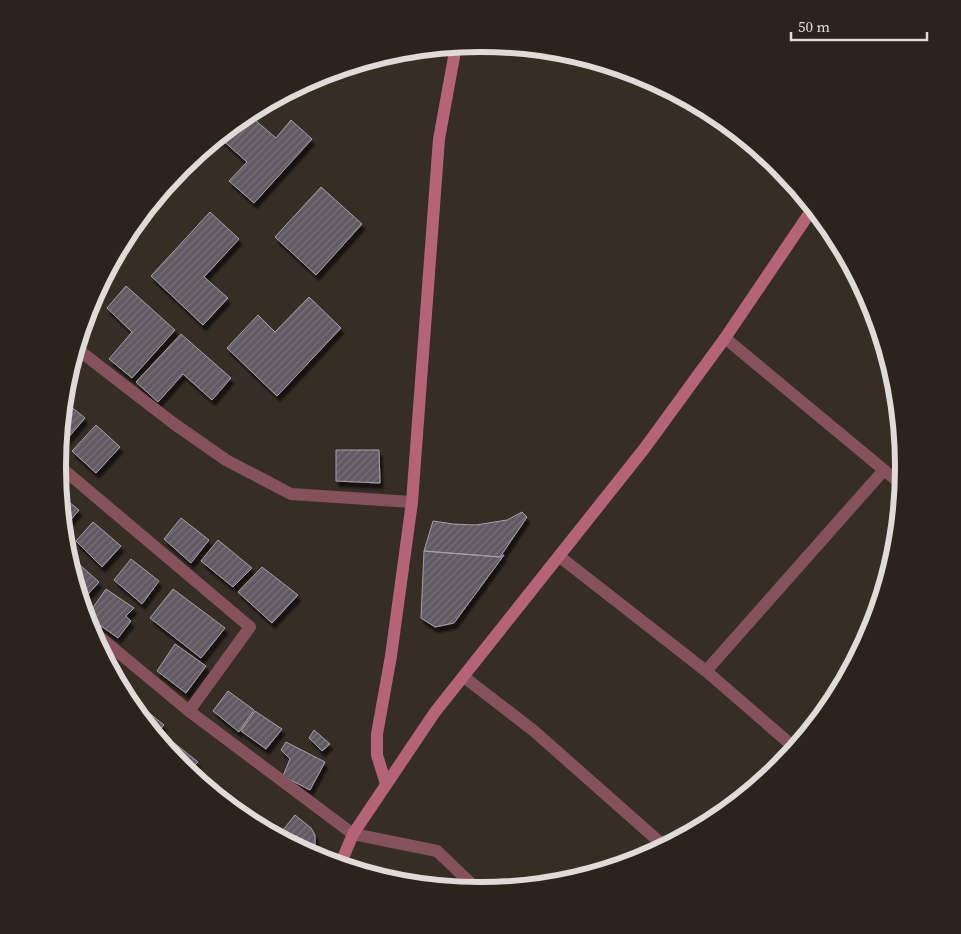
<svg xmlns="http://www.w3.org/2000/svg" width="961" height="934" viewBox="0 0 961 934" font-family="'Source Serif 4',serif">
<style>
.building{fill:url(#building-hatch);stroke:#a89faa;filter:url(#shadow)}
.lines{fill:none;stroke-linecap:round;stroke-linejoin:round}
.street{stroke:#85525c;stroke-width:12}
.secondary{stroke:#b46474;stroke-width:12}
.rim{fill:none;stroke:#e0dbd6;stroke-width:6}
</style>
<defs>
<pattern id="building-hatch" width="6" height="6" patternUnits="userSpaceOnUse" patternTransform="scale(1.25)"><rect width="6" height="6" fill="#625a64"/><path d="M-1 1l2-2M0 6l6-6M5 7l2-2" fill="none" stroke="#787179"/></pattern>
<filter id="shadow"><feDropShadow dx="3" dy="5.5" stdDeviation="1" flood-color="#0009"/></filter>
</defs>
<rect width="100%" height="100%" fill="#362d25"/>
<path class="building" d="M 248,114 L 276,138 L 291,120 L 312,139 L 254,203 L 229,181 L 247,162 L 219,137 Z
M 321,187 L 362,224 L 316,275 L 275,237 Z
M 210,212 L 239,239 L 204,277 L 228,298 L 203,325 L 151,276 Z
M 126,286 L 175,330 L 132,378 L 109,359 L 132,332 L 107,308 Z
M 309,297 L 341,328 L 277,396 L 227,348 L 258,315 L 275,332 Z
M 181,334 L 231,378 L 212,400 L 183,374 L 158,402 L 136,382 Z
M 64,401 L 85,418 L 61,446 L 59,445 Z
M 96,425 L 120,447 L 96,473 L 72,451 Z
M 336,450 L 379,450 L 380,483 L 336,481 Z
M 60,495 L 79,510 L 63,529 Z
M 522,512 L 527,517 L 500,557 L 424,551 L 433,521 L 453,524 L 476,525 L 507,520 Z
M 181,518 L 209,540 L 191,563 L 164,539 Z
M 93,522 L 121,546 L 102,567 L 76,541 Z
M 218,540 L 252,568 L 233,587 L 201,561 Z
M 424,551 L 500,557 L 504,555 L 454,623 L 435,627 L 421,618 Z
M 71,557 L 99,582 L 81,602 L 69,560 Z
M 131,559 L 159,581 L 142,604 L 114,580 Z
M 262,567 L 298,595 L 272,623 L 238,592 Z
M 106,589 L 134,608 L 126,616 L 131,621 L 118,638 L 87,616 Z
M 173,589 L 225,628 L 201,658 L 150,618 Z
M 175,644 L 206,666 L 186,693 L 157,671 Z
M 114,676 L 134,693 L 127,700 Z
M 228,691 L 254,710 L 239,732 L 213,711 Z
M 132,699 L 164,725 L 155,735 L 129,703 Z
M 255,711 L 282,729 L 266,749 L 241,731 Z
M 314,730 L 330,744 L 322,751 L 309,738 Z
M 173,742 L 198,762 L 188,772 L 181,766 L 167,749 Z
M 286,742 L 325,762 L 310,790 L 283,776 L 290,759 L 281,750 Z
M 295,815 L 311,828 L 315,835 L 315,844 L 311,854 L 278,836 Z"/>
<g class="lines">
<path class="street" d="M 725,338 L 902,485
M 76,348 L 173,423 L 226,460 L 291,494 L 412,502
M 57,464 L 250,627 L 189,711
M 560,557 L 706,671 L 795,748
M 89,628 L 189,711 L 353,834 L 437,851 L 478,890
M 706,671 L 884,470
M 464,677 L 534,731 L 664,846"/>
<path class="secondary" d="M 386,784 L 377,755 L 377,734 L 391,656 L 412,502 L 439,139 L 456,46
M 340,865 L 353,834 L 435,712 L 644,449 L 725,338 L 813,208"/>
</g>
<path d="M0 0H961V934H0ZM480 52H481A414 414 0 0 1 895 466V468A414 414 0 0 1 481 882H480A414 414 0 0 1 66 468V466A414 414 0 0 1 480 52Z" fill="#2b231c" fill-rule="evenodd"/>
<path class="rim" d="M480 52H481A414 414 0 0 1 895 466V468A414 414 0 0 1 481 882H480A414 414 0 0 1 66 468V466A414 414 0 0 1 480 52Z"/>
<path d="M791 32v8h136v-8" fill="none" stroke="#e0dbd6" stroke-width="2.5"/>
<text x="798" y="32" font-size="15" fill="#e0dbd6" stroke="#2b231c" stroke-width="4" paint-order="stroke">50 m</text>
</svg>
